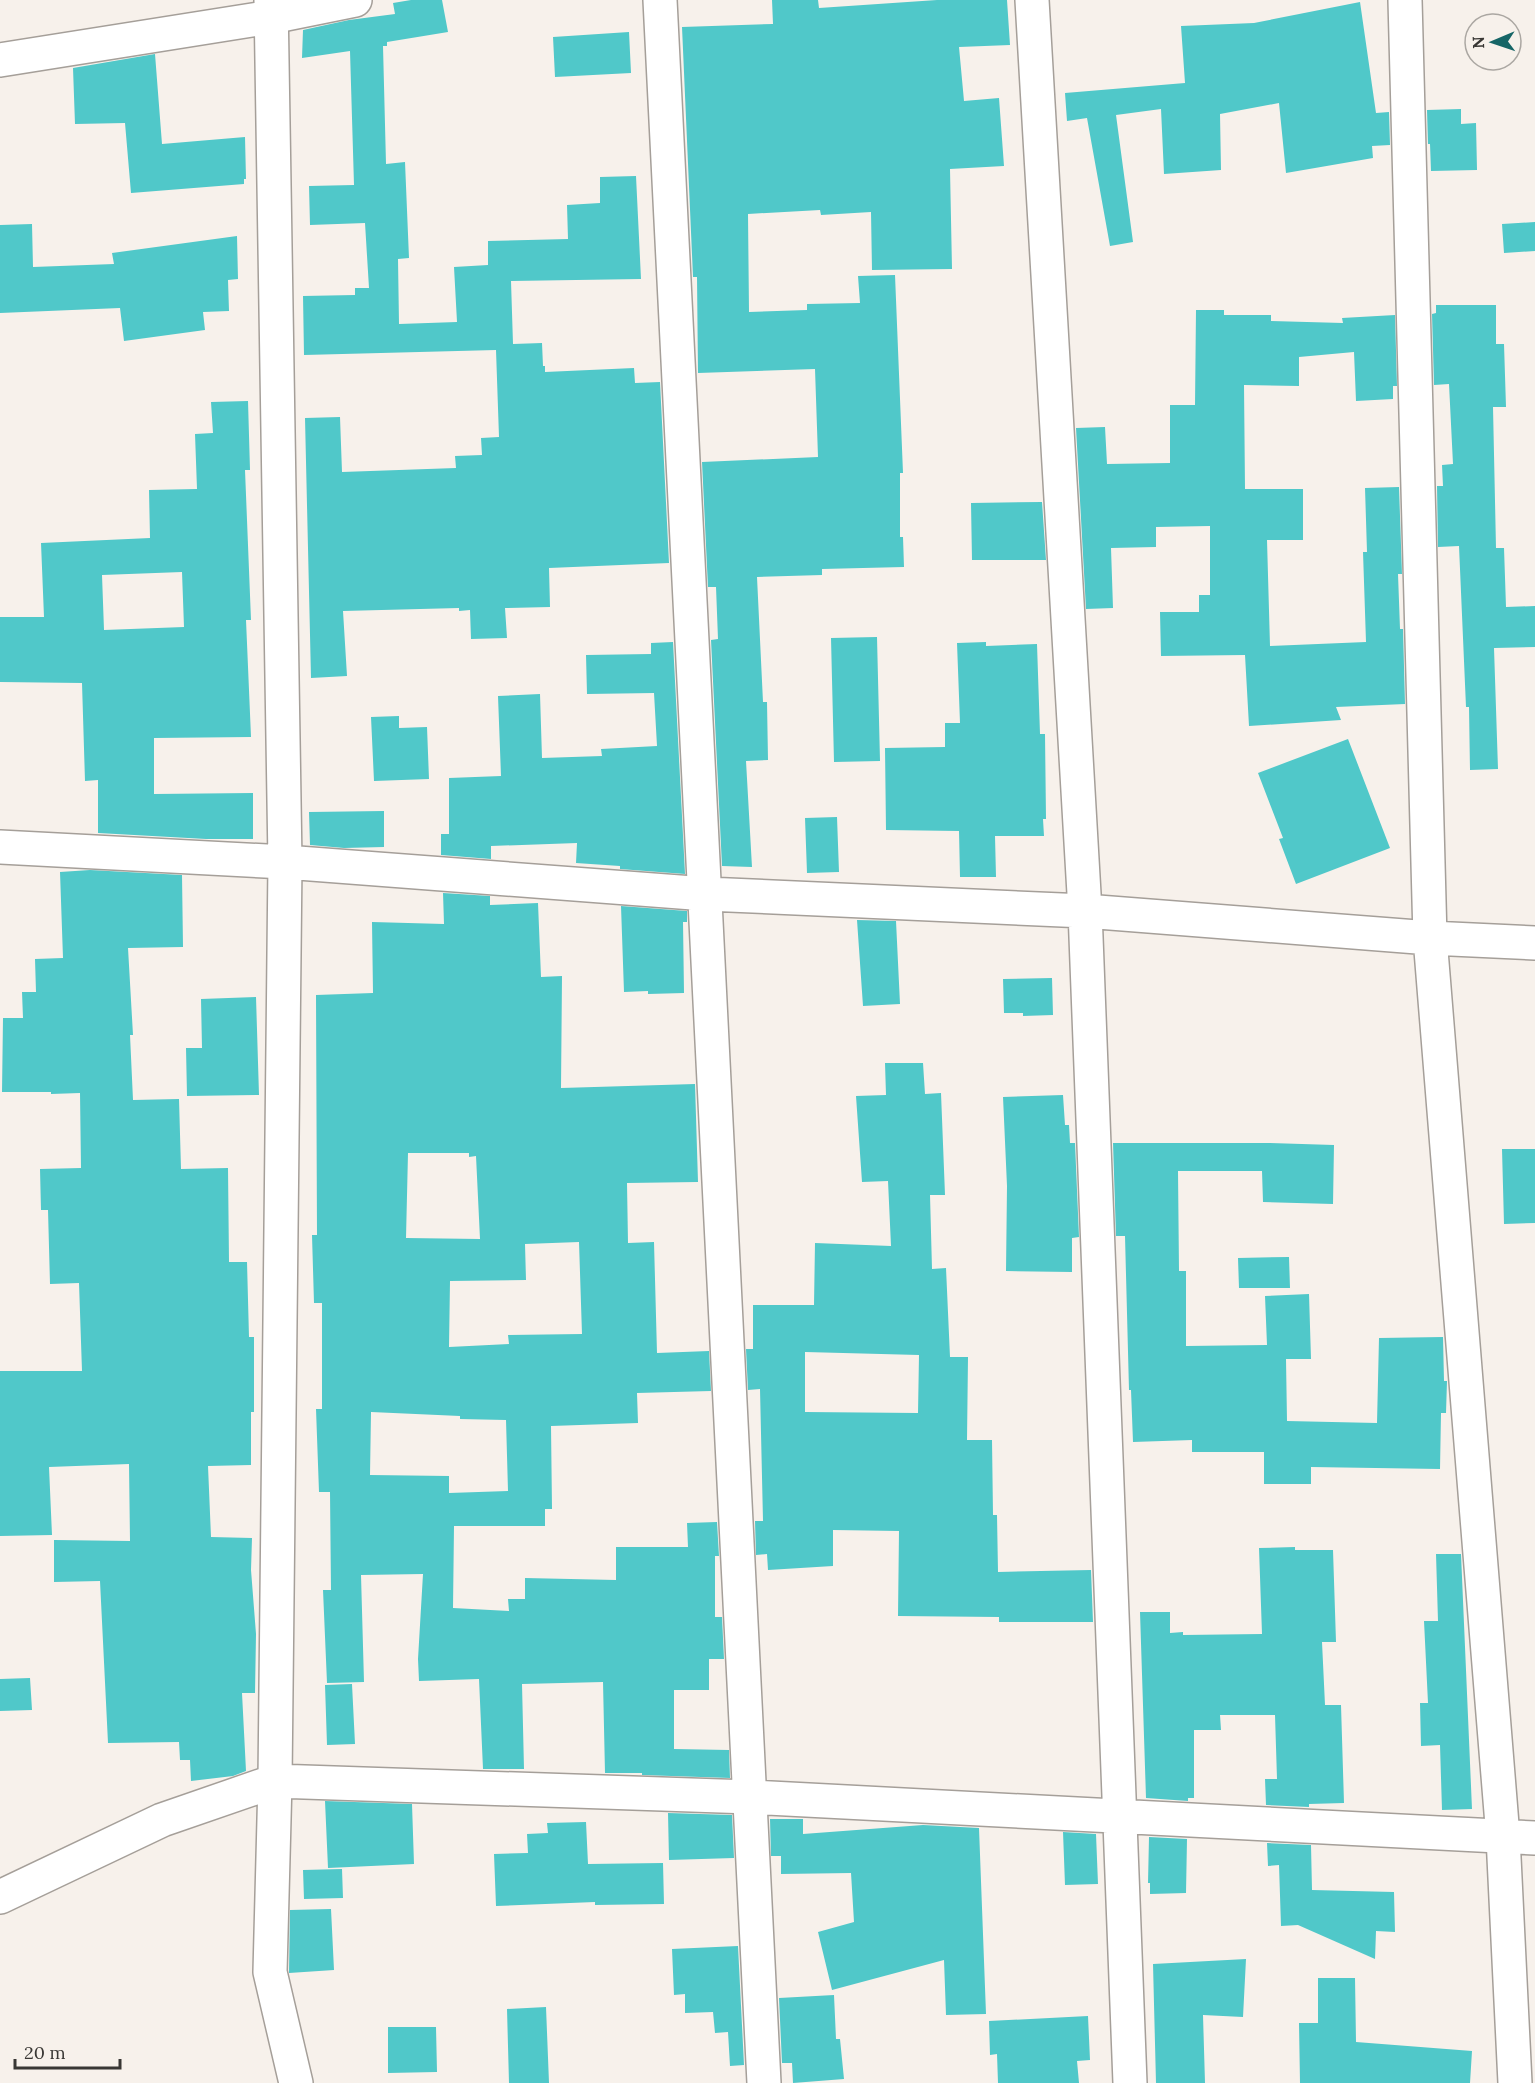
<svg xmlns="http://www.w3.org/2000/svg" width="1535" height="2083" viewBox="0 0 1535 2083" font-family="Lora,serif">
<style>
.building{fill:#50c8c9;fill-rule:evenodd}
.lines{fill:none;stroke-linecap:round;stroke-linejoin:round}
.minor-casing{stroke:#a59f99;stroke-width:36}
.minor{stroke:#fff;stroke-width:33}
</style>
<rect width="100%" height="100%" fill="#f7f1eb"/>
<path class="building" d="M 411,0 L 442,0 L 448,32 L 387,42 L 387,46 L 383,46 L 386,164 L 405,162 L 409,258 L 398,259 L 399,324 L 457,322 L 454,267 L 488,265 L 488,241 L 568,239 L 567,205 L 600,203 L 600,177 L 636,176 L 641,279 L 511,281 L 513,344 L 542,343 L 543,366 L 545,366 L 545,372 L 634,368 L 635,383 L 660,382 L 669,563 L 549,568 L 550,607 L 505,608 L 507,638 L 471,639 L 470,610 L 459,611 L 459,608 L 343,611 L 347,676 L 311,678 L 305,418 L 340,417 L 342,472 L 456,468 L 455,456 L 482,455 L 481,438 L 499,437 L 496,350 L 304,355 L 303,296 L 355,295 L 355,288 L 369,288 L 365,223 L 310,225 L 309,186 L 354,185 L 350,51 L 302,58 L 303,30 L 349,20 L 395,14 L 393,3 Z
M 772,0 L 818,0 L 819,8 L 937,0 L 1007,0 L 1010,45 L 959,47 L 964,101 L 999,98 L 1004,166 L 950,169 L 952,269 L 872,270 L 871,212 L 821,215 L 820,210 L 748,214 L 749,312 L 807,310 L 807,304 L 860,303 L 858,276 L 895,275 L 903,473 L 900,473 L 900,537 L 903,537 L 904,567 L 822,569 L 822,575 L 757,577 L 763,702 L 767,702 L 768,760 L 746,761 L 752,867 L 722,866 L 711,640 L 718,639 L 716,587 L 708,587 L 702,462 L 818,457 L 815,369 L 698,373 L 697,277 L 693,277 L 682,27 L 773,24 Z
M 1360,2 L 1376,113 L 1389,112 L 1390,145 L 1372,146 L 1373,158 L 1286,173 L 1279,103 L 1220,114 L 1221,170 L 1164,174 L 1161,109 L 1116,115 L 1133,242 L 1110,246 L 1087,118 L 1067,121 L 1065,93 L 1185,83 L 1181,26 L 1254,23 Z
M 629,32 L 631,73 L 555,77 L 553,37 Z
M 155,54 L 162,144 L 245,137 L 246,179 L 244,179 L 244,184 L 131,193 L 125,123 L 75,124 L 73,68 Z
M 1461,109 L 1461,124 L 1476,123 L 1477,170 L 1431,171 L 1430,144 L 1428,144 L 1427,110 Z
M 1535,222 L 1535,251 L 1504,253 L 1502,224 Z
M 32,224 L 33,267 L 114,264 L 112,253 L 237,236 L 238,279 L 228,280 L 229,311 L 203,312 L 205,330 L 124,341 L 120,308 L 0,313 L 0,225 Z
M 1436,305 L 1496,305 L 1496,344 L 1504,344 L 1506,407 L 1493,407 L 1496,548 L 1504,548 L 1506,607 L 1535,606 L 1535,647 L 1494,648 L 1498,769 L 1470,770 L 1469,707 L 1466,707 L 1459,546 L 1438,547 L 1437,486 L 1443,486 L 1442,465 L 1453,464 L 1449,384 L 1434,385 L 1432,314 L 1436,313 Z
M 1196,310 L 1224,310 L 1224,315 L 1271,315 L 1271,321 L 1343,323 L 1342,318 L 1395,315 L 1397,386 L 1393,386 L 1393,399 L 1356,401 L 1354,352 L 1299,357 L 1299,386 L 1244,385 L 1245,489 L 1303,489 L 1303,540 L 1267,540 L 1270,646 L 1366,642 L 1363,552 L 1367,552 L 1365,488 L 1399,487 L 1402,574 L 1398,574 L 1400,629 L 1403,629 L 1405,704 L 1336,707 L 1341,720 L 1249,726 L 1245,655 L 1161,656 L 1160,612 L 1199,612 L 1199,595 L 1210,595 L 1210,526 L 1156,527 L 1156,547 L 1111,548 L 1113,608 L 1086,609 L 1076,428 L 1105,427 L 1107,464 L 1170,463 L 1170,405 L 1195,405 Z
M 248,401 L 250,470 L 245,470 L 251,620 L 246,620 L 251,737 L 154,738 L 154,794 L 253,793 L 253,839 L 206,839 L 98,833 L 98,780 L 85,781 L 82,683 L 0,682 L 0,617 L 44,617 L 41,543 L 150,538 L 149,490 L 197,489 L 195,434 L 213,433 L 211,402 ZM 182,572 L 184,627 L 104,630 L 102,575 Z
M 1042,502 L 1046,560 L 972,560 L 971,503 Z
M 877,637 L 880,761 L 834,762 L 831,638 Z
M 673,642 L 685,874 L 620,869 L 620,866 L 576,863 L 577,843 L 491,846 L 491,859 L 441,855 L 441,834 L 449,834 L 449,778 L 501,776 L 498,696 L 540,694 L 542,758 L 602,756 L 601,749 L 657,746 L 654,693 L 587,694 L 586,655 L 651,654 L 651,643 Z
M 986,642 L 986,646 L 1037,644 L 1040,734 L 1045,734 L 1046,819 L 1043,819 L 1044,836 L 995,836 L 996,877 L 960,877 L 959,831 L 886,830 L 885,748 L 945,747 L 945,723 L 960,723 L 957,643 Z
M 399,716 L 399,728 L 427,727 L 429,779 L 374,781 L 371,717 Z
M 1348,739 L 1390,848 L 1296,884 L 1279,839 L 1283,838 L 1258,773 Z
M 384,811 L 384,847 L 344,848 L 310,845 L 309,812 Z
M 837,817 L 839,872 L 807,873 L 805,818 Z
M 90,870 L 182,875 L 183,947 L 128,948 L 133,1035 L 130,1035 L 133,1100 L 179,1099 L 181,1169 L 228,1168 L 229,1262 L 247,1262 L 249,1337 L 254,1337 L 254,1412 L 251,1412 L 251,1465 L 208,1466 L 211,1537 L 252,1538 L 251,1570 L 256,1634 L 255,1693 L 242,1693 L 246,1771 L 233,1776 L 191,1781 L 190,1760 L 180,1760 L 179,1742 L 108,1743 L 100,1581 L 54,1582 L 54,1540 L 130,1541 L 129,1464 L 49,1467 L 52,1535 L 0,1536 L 0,1371 L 82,1371 L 79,1283 L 50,1284 L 48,1210 L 41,1210 L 40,1169 L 81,1168 L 80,1093 L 51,1094 L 51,1092 L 2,1092 L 3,1018 L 23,1018 L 22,992 L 36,992 L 35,959 L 63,958 L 60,872 Z
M 443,893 L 490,896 L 490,905 L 538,903 L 541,977 L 562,976 L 561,1088 L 695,1084 L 698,1182 L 627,1183 L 628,1243 L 654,1242 L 657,1353 L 709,1351 L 711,1391 L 637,1393 L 638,1423 L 551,1426 L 552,1509 L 545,1509 L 545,1526 L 454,1526 L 453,1608 L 509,1611 L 508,1599 L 525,1599 L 525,1578 L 616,1580 L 616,1547 L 688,1547 L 687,1523 L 717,1522 L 719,1556 L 715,1556 L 715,1617 L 722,1617 L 724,1659 L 709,1659 L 709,1690 L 674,1690 L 674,1749 L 729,1750 L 730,1778 L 642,1775 L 642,1773 L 605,1773 L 603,1682 L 522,1684 L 524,1769 L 483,1769 L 479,1679 L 419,1681 L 418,1659 L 423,1574 L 361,1575 L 364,1682 L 327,1683 L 323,1590 L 331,1590 L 330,1492 L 319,1492 L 316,1409 L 322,1409 L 322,1303 L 314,1303 L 312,1235 L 317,1235 L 316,995 L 373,993 L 372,922 L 444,924 ZM 408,1153 L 469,1153 L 469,1157 L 476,1156 L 480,1239 L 406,1238 ZM 579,1242 L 582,1334 L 508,1335 L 509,1344 L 449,1347 L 450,1281 L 526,1280 L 525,1244 ZM 371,1412 L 460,1416 L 460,1419 L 506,1420 L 508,1491 L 449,1493 L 449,1476 L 370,1475 Z
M 621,906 L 687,911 L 687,922 L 683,922 L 684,993 L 648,994 L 648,991 L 624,992 Z
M 857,920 L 896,921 L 900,1004 L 863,1006 Z
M 1052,978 L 1053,1015 L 1023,1016 L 1023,1013 L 1004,1013 L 1003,979 Z
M 256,997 L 259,1095 L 187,1096 L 186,1048 L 202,1048 L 201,999 Z
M 885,1063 L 923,1063 L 925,1094 L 941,1093 L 945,1195 L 930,1195 L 932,1269 L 946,1268 L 950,1357 L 968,1357 L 967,1440 L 992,1440 L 993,1515 L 997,1515 L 998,1572 L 1091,1570 L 1093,1622 L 999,1622 L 999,1617 L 898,1616 L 899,1531 L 833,1530 L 833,1566 L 768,1570 L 767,1554 L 756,1555 L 755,1521 L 763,1521 L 760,1389 L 748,1390 L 746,1349 L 753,1349 L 753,1305 L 814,1305 L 815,1243 L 891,1246 L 888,1181 L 862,1182 L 856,1096 L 886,1095 ZM 805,1352 L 919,1355 L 918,1413 L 805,1412 Z
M 1063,1095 L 1065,1125 L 1069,1125 L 1070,1143 L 1075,1143 L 1079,1237 L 1072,1238 L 1072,1272 L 1006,1271 L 1007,1186 L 1003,1097 Z
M 1113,1143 L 1269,1143 L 1334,1145 L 1333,1204 L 1263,1202 L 1262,1171 L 1178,1171 L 1179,1271 L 1186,1271 L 1186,1346 L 1267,1345 L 1265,1296 L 1309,1294 L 1311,1359 L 1286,1359 L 1287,1421 L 1377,1423 L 1379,1338 L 1443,1337 L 1444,1381 L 1447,1381 L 1446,1413 L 1441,1413 L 1440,1469 L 1311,1467 L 1311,1484 L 1264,1484 L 1264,1452 L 1192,1452 L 1192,1440 L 1133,1442 L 1131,1390 L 1129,1390 L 1125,1236 L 1116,1236 Z
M 1502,1149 L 1535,1149 L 1535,1223 L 1504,1224 Z
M 1289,1257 L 1290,1288 L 1239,1288 L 1238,1258 Z
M 1295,1547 L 1295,1550 L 1333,1550 L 1336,1642 L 1322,1642 L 1325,1705 L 1341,1705 L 1344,1803 L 1309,1804 L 1309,1807 L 1266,1805 L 1265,1779 L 1277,1779 L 1275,1715 L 1220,1715 L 1221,1730 L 1194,1730 L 1194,1798 L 1188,1798 L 1188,1801 L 1146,1798 L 1140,1612 L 1170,1612 L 1170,1633 L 1183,1632 L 1183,1635 L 1262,1634 L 1259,1548 Z
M 1436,1554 L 1461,1554 L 1472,1809 L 1442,1810 L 1440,1745 L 1421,1746 L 1420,1703 L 1428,1703 L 1424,1621 L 1438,1621 Z
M 30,1678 L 32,1710 L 0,1711 L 0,1679 Z
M 352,1684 L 355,1744 L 327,1745 L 325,1685 Z
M 325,1801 L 412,1804 L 414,1864 L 328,1868 Z
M 668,1813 L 732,1815 L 734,1858 L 669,1860 Z
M 770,1819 L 803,1819 L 803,1834 L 923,1825 L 979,1828 L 986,2014 L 946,2015 L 944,1960 L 832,1990 L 818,1932 L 854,1922 L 851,1873 L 781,1874 L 781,1856 L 771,1856 Z
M 586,1822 L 588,1864 L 663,1863 L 664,1904 L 595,1905 L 595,1902 L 496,1906 L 494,1854 L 528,1853 L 527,1834 L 548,1833 L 547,1823 Z
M 1063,1832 L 1096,1834 L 1098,1884 L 1065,1885 Z
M 1149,1837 L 1187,1839 L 1186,1893 L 1150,1894 L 1150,1883 L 1148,1883 Z
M 1267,1843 L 1311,1845 L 1312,1890 L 1394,1892 L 1395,1932 L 1376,1931 L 1375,1959 L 1298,1925 L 1281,1926 L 1279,1865 L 1268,1866 Z
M 342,1869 L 343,1898 L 304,1899 L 303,1870 Z
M 331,1909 L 334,1970 L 289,1973 L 290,1910 Z
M 738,1946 L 744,2065 L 730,2066 L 728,2032 L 715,2033 L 713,2012 L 685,2013 L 685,1994 L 674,1995 L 672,1949 Z
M 1246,1959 L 1243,2017 L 1203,2015 L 1205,2083 L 1156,2083 L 1153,1964 Z
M 1318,1978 L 1355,1978 L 1356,2042 L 1472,2051 L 1470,2083 L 1300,2083 L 1299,2023 L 1318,2023 Z
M 834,1995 L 836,2039 L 840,2039 L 844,2079 L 793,2083 L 792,2063 L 782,2063 L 779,1998 Z
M 546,2007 L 549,2083 L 509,2083 L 507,2009 Z
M 1088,2016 L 1090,2060 L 1077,2061 L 1079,2083 L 998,2083 L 997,2054 L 990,2055 L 989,2021 Z
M 388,2027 L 436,2027 L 437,2072 L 388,2073 Z"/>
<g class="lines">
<g class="minor-casing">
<path id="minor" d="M 271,0 L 285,862 L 275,1781 L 270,1972 L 296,2083
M 660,0 L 764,2083
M 1032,0 L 1085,911 L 1130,2083
M 1405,0 L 1430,938 L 1503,1837 L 1515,2083
M 0,60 L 271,17 L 355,0
M 0,847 L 285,862 L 706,894 L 1085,911 L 1430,938 L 1535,943
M 0,1897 L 162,1820 L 275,1781 L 750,1797 L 1535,1838"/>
</g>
<use href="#minor" class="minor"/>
</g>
<g transform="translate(1493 42) rotate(268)"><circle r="28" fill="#f7f1eb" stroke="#aba7a2" stroke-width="1.5"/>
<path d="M0-4.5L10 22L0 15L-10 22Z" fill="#166566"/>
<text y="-9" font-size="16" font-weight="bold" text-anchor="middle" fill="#393734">N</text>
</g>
<path d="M15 2059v9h105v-9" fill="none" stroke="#393734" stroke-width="3"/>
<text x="24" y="2059" font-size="18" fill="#393734" stroke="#f7f1eb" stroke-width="4.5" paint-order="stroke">20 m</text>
</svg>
